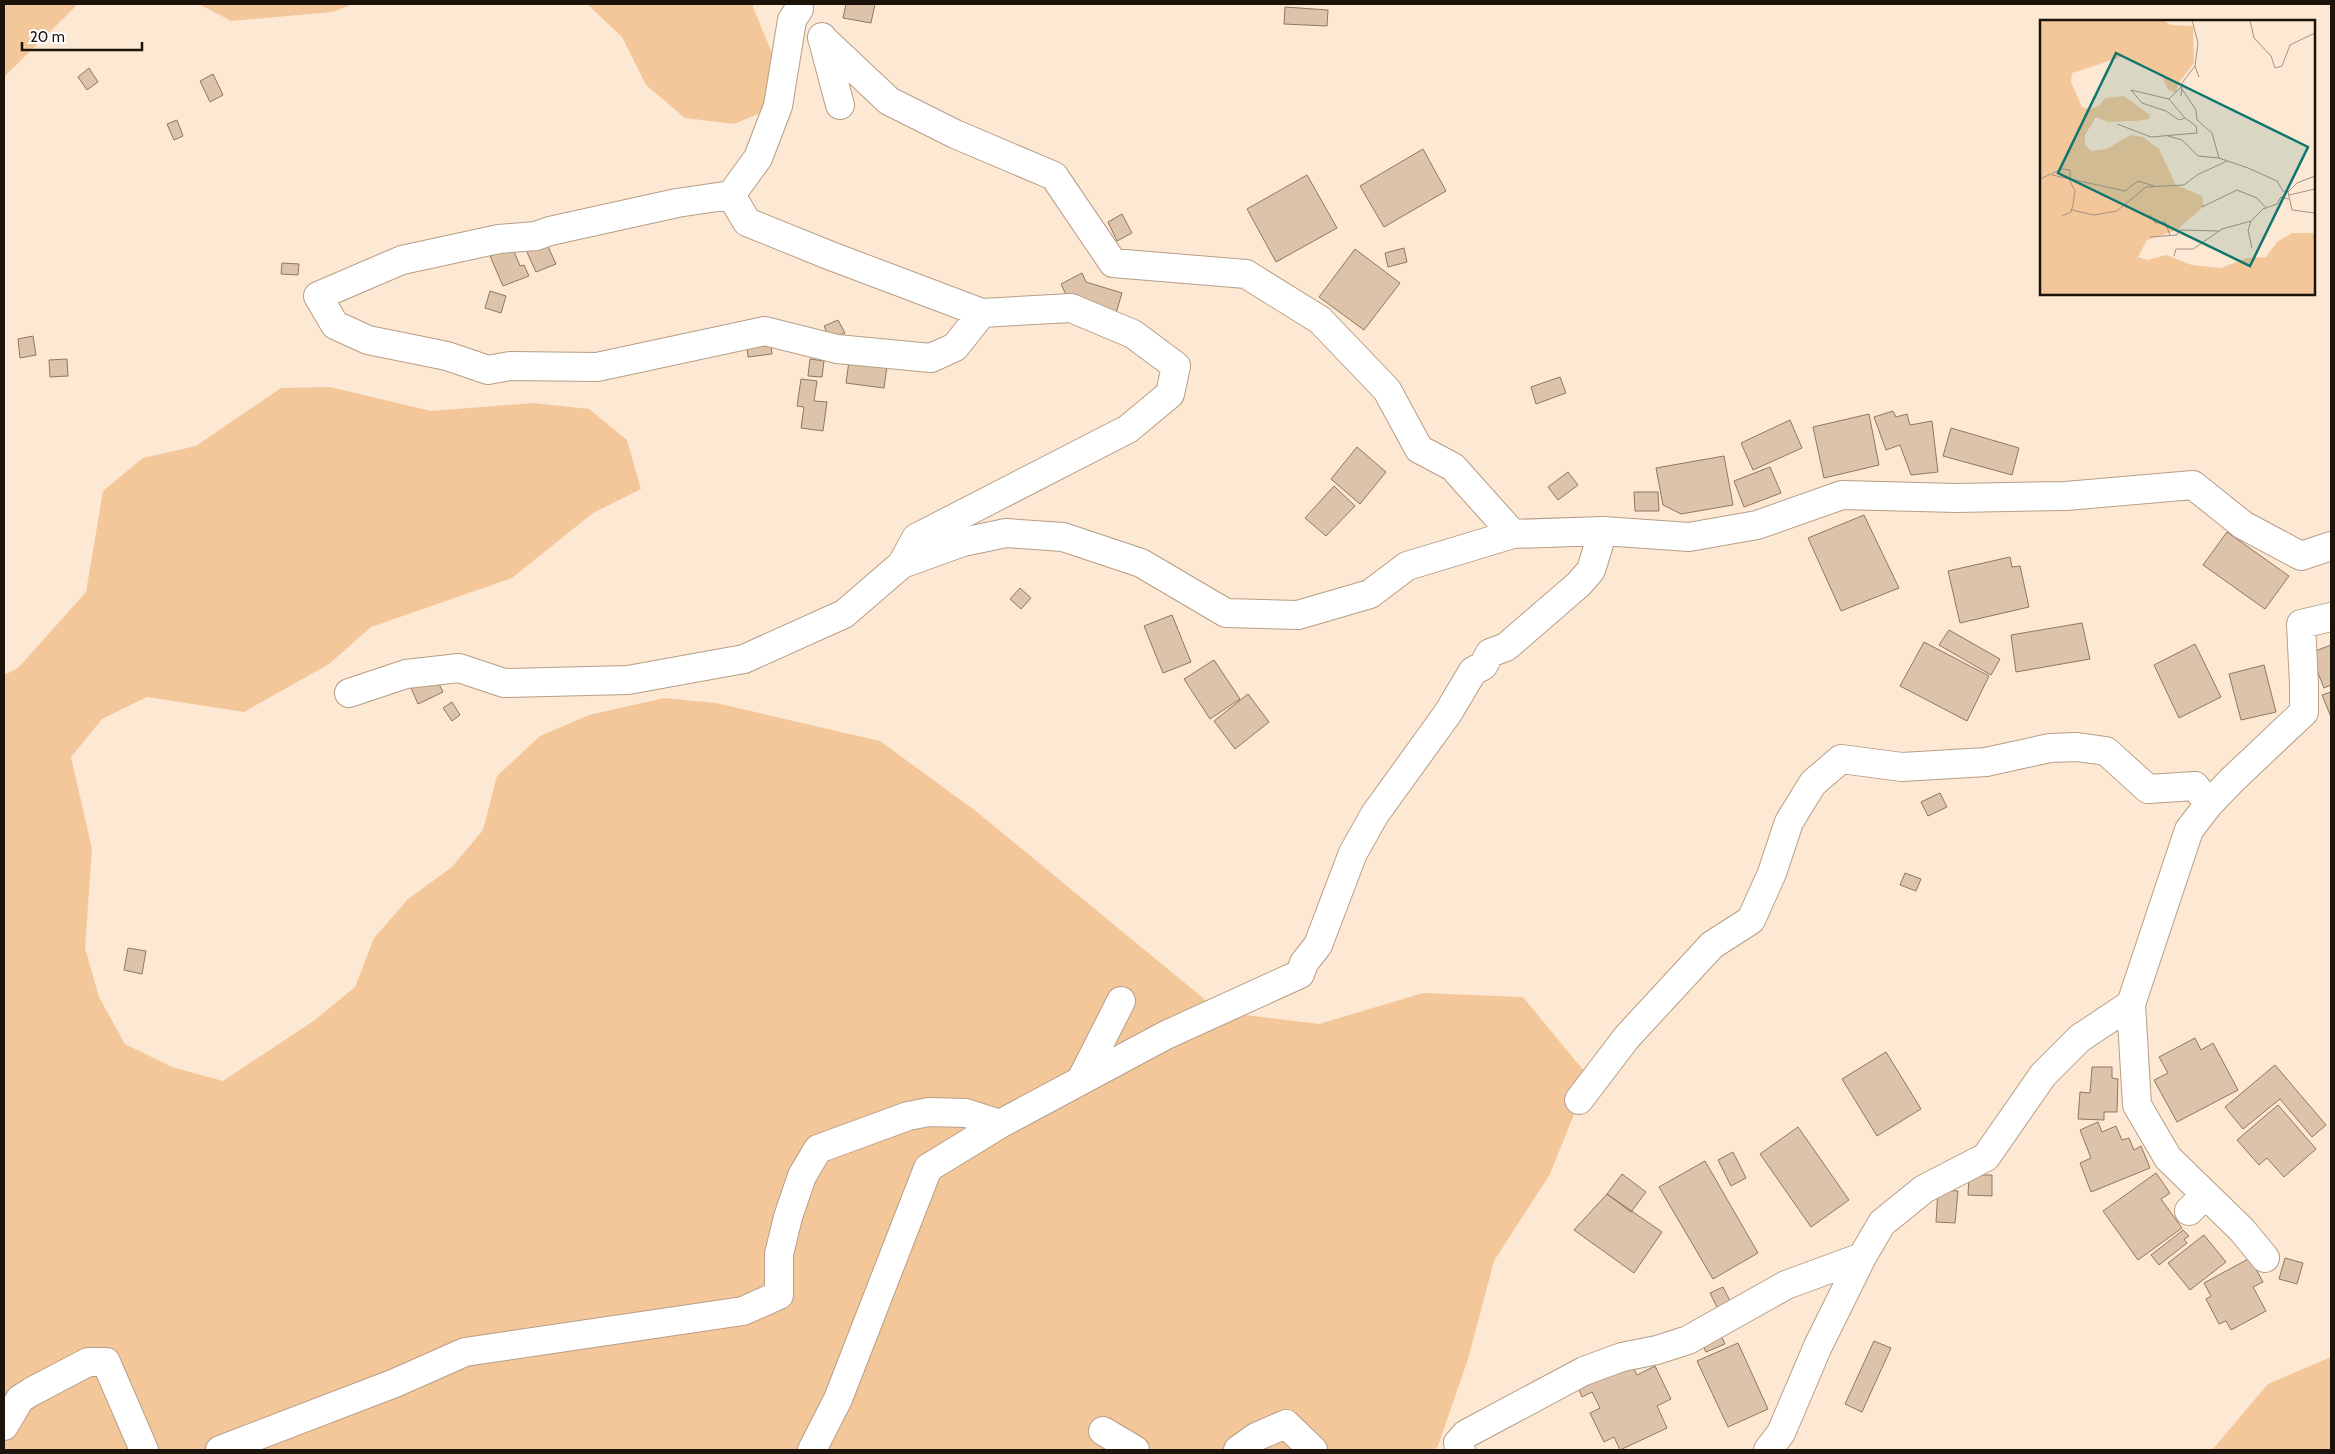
<svg xmlns="http://www.w3.org/2000/svg" width="2335" height="1454" viewBox="0 0 2335 1454" font-family="Cabin,sans-serif">
<style>
.green{fill:#f4c79a}
.building{fill:#ddc3aa;stroke:#8f7861}
.lines{fill:none;stroke-linecap:round;stroke-linejoin:round}
.minor-casing{stroke:#b79e86;stroke-width:30}
.minor{stroke:#fff;stroke-width:28}
.inset-road{fill:none;stroke:#a39383;stroke-width:1}
.view{fill:#0f766e;fill-opacity:0.15;stroke:#0f766e;stroke-width:2.5}
.inset-edge{fill:none;stroke:#1c130a;stroke-width:2.5}
</style>
<rect width="100%" height="100%" fill="#fde8d3"/>
<path class="green" d="M 4,4 L 78,4 L 4,77 Z
M 199,4 L 353,4 L 332,12 L 231,21 Z
M 587,4 L 754,4 L 753,7 L 772,53 L 778,106 L 734,124 L 685,118 L 646,85 L 622,37 Z
M 330,387 L 431,411 L 533,403 L 589,409 L 627,440 L 641,489 L 593,513 L 512,578 L 371,627 L 329,664 L 244,712 L 147,697 L 102,719 L 71,757 L 92,849 L 85,948 L 99,997 L 125,1044 L 172,1067 L 223,1081 L 315,1020 L 355,987 L 374,938 L 408,899 L 452,867 L 483,830 L 497,776 L 540,736 L 589,715 L 664,698 L 716,703 L 880,741 L 977,812 L 1220,1012 L 1319,1024 L 1423,993 L 1523,997 L 1589,1077 L 1550,1174 L 1494,1261 L 1468,1359 L 1438,1446 L 1434,1450 L 4,1450 L 4,675 L 18,668 L 86,592 L 103,491 L 143,458 L 196,446 L 281,388 Z
M 2331,1357 L 2331,1450 L 2212,1450 L 2268,1384 Z"/>
<path class="building" d="M 846,4 L 875,4 L 871,23 L 843,18 Z
M 1285,7 L 1328,10 L 1327,26 L 1284,24 Z
M 89,68 L 98,82 L 87,90 L 78,77 Z
M 213,74 L 223,95 L 210,102 L 200,81 Z
M 177,120 L 183,136 L 174,140 L 167,124 Z
M 1423,149 L 1446,191 L 1384,227 L 1360,186 Z
M 1307,175 L 1337,228 L 1276,262 L 1247,209 Z
M 1122,214 L 1132,233 L 1117,241 L 1108,222 Z
M 546,242 L 556,264 L 536,272 L 526,250 Z
M 512,247 L 520,266 L 524,265 L 529,276 L 503,286 L 490,256 Z
M 1404,248 L 1407,262 L 1388,267 L 1385,253 Z
M 1355,249 L 1400,283 L 1364,330 L 1319,297 Z
M 282,263 L 299,264 L 298,275 L 281,274 Z
M 1082,273 L 1086,282 L 1122,293 L 1116,313 L 1068,299 L 1061,284 Z
M 490,291 L 506,296 L 501,313 L 485,308 Z
M 838,320 L 845,333 L 830,339 L 824,326 Z
M 33,336 L 36,355 L 20,358 L 18,339 Z
M 771,343 L 772,354 L 748,357 L 747,346 Z
M 67,359 L 68,376 L 50,377 L 49,360 Z
M 810,359 L 824,361 L 822,377 L 808,376 Z
M 849,361 L 887,366 L 884,388 L 846,383 Z
M 1560,377 L 1566,393 L 1536,404 L 1531,387 Z
M 801,379 L 817,381 L 814,401 L 827,402 L 823,431 L 801,428 L 804,407 L 797,406 Z
M 1893,411 L 1896,417 L 1907,414 L 1910,425 L 1932,421 L 1938,472 L 1911,475 L 1900,445 L 1886,450 L 1874,417 Z
M 1869,414 L 1879,465 L 1824,478 L 1813,427 Z
M 1790,420 L 1802,448 L 1753,470 L 1741,443 Z
M 1951,428 L 2019,448 L 2012,475 L 1943,456 Z
M 1357,447 L 1386,472 L 1360,504 L 1331,479 Z
M 1724,456 L 1733,505 L 1681,514 L 1663,505 L 1656,468 Z
M 1770,467 L 1781,493 L 1744,507 L 1734,481 Z
M 1568,472 L 1578,485 L 1558,500 L 1548,487 Z
M 1334,486 L 1355,506 L 1326,536 L 1305,518 Z
M 1634,492 L 1658,492 L 1659,511 L 1635,511 Z
M 1864,515 L 1899,588 L 1841,611 L 1808,538 Z
M 2227,532 L 2289,576 L 2265,609 L 2203,565 Z
M 2010,557 L 2012,567 L 2020,566 L 2029,607 L 1960,623 L 1948,571 Z
M 1020,588 L 1031,598 L 1021,609 L 1010,599 Z
M 1172,615 L 1191,662 L 1163,673 L 1144,626 Z
M 2082,623 L 2090,659 L 2016,672 L 2011,635 Z
M 1949,630 L 2000,659 L 1991,675 L 1939,645 Z
M 1924,642 L 1989,676 L 1967,721 L 1900,686 Z
M 2195,644 L 2221,697 L 2179,718 L 2154,665 Z
M 2331,645 L 2331,685 L 2324,688 L 2310,653 Z
M 1214,660 L 1240,699 L 1210,719 L 1184,679 Z
M 2264,665 L 2276,712 L 2241,720 L 2229,674 Z
M 435,676 L 443,692 L 418,704 L 411,688 Z
M 2331,692 L 2331,717 L 2322,695 Z
M 1248,694 L 1269,722 L 1235,749 L 1214,721 Z
M 452,702 L 460,715 L 452,721 L 443,708 Z
M 1940,793 L 1947,807 L 1928,816 L 1921,802 Z
M 1905,873 L 1921,879 L 1916,891 L 1900,885 Z
M 128,948 L 146,951 L 142,974 L 124,970 Z
M 2195,1038 L 2201,1050 L 2213,1043 L 2238,1090 L 2177,1122 L 2154,1080 L 2168,1073 L 2159,1057 Z
M 1886,1052 L 1921,1109 L 1877,1136 L 1842,1079 Z
M 2275,1065 L 2326,1125 L 2312,1137 L 2280,1099 L 2243,1129 L 2225,1107 Z
M 2092,1067 L 2112,1067 L 2112,1078 L 2118,1079 L 2117,1112 L 2104,1112 L 2104,1120 L 2078,1119 L 2080,1092 L 2090,1093 Z
M 2278,1105 L 2316,1149 L 2284,1177 L 2267,1158 L 2259,1165 L 2237,1140 Z
M 2098,1122 L 2102,1132 L 2116,1126 L 2122,1140 L 2129,1138 L 2134,1150 L 2141,1146 L 2150,1168 L 2091,1192 L 2080,1163 L 2091,1158 L 2080,1130 Z
M 1798,1127 L 1849,1200 L 1811,1227 L 1760,1154 Z
M 1733,1152 L 1746,1178 L 1731,1186 L 1718,1160 Z
M 1705,1161 L 1758,1253 L 1713,1279 L 1659,1187 Z
M 2156,1173 L 2170,1193 L 2161,1199 L 2182,1228 L 2138,1260 L 2103,1211 Z
M 1622,1174 L 1646,1192 L 1631,1212 L 1607,1194 Z
M 1969,1175 L 1992,1175 L 1992,1196 L 1968,1195 Z
M 1938,1190 L 1958,1191 L 1955,1223 L 1936,1222 Z
M 1607,1194 L 1662,1232 L 1634,1273 L 1574,1230 Z
M 2183,1230 L 2189,1236 L 2184,1239 L 2187,1243 L 2159,1265 L 2151,1255 Z
M 2204,1235 L 2226,1262 L 2190,1290 L 2168,1263 Z
M 2250,1258 L 2263,1282 L 2253,1287 L 2266,1311 L 2231,1330 L 2226,1321 L 2219,1324 L 2206,1299 L 2211,1296 L 2204,1283 Z
M 2285,1258 L 2303,1263 L 2297,1284 L 2279,1279 Z
M 1723,1287 L 1731,1303 L 1718,1309 L 1710,1293 Z
M 1719,1331 L 1725,1344 L 1706,1352 L 1700,1340 Z
M 1874,1341 L 1891,1348 L 1862,1412 L 1845,1404 Z
M 1738,1343 L 1768,1409 L 1728,1427 L 1697,1361 Z
M 1632,1365 L 1637,1375 L 1655,1366 L 1671,1399 L 1657,1406 L 1667,1428 L 1620,1450 L 1614,1437 L 1604,1442 L 1590,1413 L 1600,1408 L 1592,1392 L 1582,1397 L 1576,1383 Z"/>
<g class="lines">
<g class="minor-casing">
<path id="minor" d="M 799,9 L 792,20 L 778,106 L 758,158 L 731,195 L 677,203 L 550,231 L 536,236 L 499,239 L 402,260 L 318,296 L 335,325 L 368,340 L 447,356 L 488,370 L 510,366 L 597,367 L 765,331 L 837,349 L 931,358 L 955,347 L 982,313
M 822,37 L 840,105
M 822,38 L 889,101 L 955,134 L 1054,176 L 1113,263 L 1246,274 L 1320,320 L 1387,390 L 1419,449 L 1453,467 L 1513,534
M 902,564 L 963,542 L 1006,533 L 1063,537 L 1141,563 L 1226,613 L 1298,615 L 1370,594 L 1407,566 L 1513,534 L 1603,531 L 1689,537 L 1757,525 L 1842,495 L 1956,498 L 2066,496 L 2193,485 L 2243,525 L 2301,556 L 2331,546
M 349,693 L 406,674 L 459,668 L 504,683 L 628,680 L 744,659 L 844,614 L 902,564 L 916,538 L 1128,429 L 1170,394 L 1176,366 L 1133,334 L 1071,308 L 982,313 L 831,256 L 747,222 L 731,195
M 1081,1080 L 1121,1001
M 1579,1100 L 1627,1037 L 1712,945 L 1751,920 L 1772,873 L 1789,822 L 1813,783 L 1841,759 L 1902,767 L 1986,762 L 2050,748 L 2077,747 L 2106,751 L 2148,789 L 2195,786 L 2209,804
M 2189,1211 L 2205,1195
M 2265,1258 L 2242,1230 L 2168,1158 L 2137,1105 L 2131,1004 L 2189,830 L 2209,804 L 2232,780 L 2304,712 L 2304,685 L 2301,624 L 2331,617
M 4,1426 L 20,1399 L 31,1392 L 88,1362 L 106,1362 L 144,1450
M 1103,1431 L 1135,1450
M 220,1450 L 395,1383 L 465,1352 L 743,1311 L 779,1295 L 779,1254 L 788,1217 L 802,1176 L 818,1149 L 908,1116 L 929,1112 L 966,1113 L 1000,1124
M 812,1450 L 838,1399 L 928,1168 L 1000,1124 L 1166,1035 L 1300,974 L 1304,963 L 1318,945 L 1353,853 L 1375,814 L 1448,713 L 1473,671 L 1483,666 L 1490,653 L 1506,647 L 1579,584 L 1591,570 L 1603,531
M 1238,1450 L 1256,1437 L 1286,1424 L 1313,1450
M 1461,1450 L 1458,1443 L 1466,1434 L 1584,1371 L 1622,1357 L 1657,1350 L 1688,1340 L 1786,1285 L 1862,1257
M 1768,1450 L 1781,1433 L 1818,1346 L 1862,1257 L 1882,1223 L 1924,1189 L 1986,1157 L 2043,1075 L 2080,1038 L 2131,1004"/>
</g>
<use href="#minor" class="minor"/>
</g>
<g transform="translate(2040 20)">
<rect width="275" height="275" fill="#fde8d3"/>
<path d="M 0,0 L 123,0 L 131,5 L 153,6 L 154,43 L 138,64 L 136,73 L 128,70 L 121,54 L 95,44 L 84,36 L 32,53 L 31,62 L 42,87 L 51,89 L 60,85 L 65,78 L 84,76 L 110,95 L 109,99 L 95,101 L 68,102 L 56,97 L 45,115 L 45,124 L 51,131 L 66,129 L 91,115 L 103,117 L 119,129 L 136,165 L 162,176 L 164,186 L 137,210 L 107,220 L 98,237 L 107,240 L 126,235 L 152,245 L 181,248 L 207,238 L 226,237 L 237,222 L 252,213 L 275,213 L 275,275 L 0,275 Z" fill="#f4c79a"/>
<path class="inset-road" d="M 152,0 L 158,23 L 155,46 L 159,57M 210,0 L 214,18 L 231,36 L 235,48 L 242,46 L 250,25 L 275,13M 142,69 L 156,90 L 157,100 L 172,113 L 179,138M 91,70 L 102,83 L 126,91 L 139,100 L 145,98M 91,70 L 129,79 L 142,66M 141,76 L 142,63 L 155,46M 77,104 L 111,117 L 157,113 L 156,106 L 145,98 L 129,79M 128,116 L 142,120 L 158,136 L 179,138 L 208,148 L 237,161 L 243,171 L 248,172M 12,155 L 85,171 L 98,161 L 114,166M 275,156 L 257,163 L 248,172 L 252,190 L 275,193M 0,159 L 22,149 L 30,150 L 30,161 L 35,171 L 33,185 L 31,192 L 22,196M 249,175 L 275,169M 162,187 L 197,170 L 217,178 L 226,188M 32,190 L 54,195 L 77,191 L 106,167 L 144,165 L 157,155 L 187,141M 110,195 L 115,203 L 125,202 L 130,215M 110,217 L 137,215 L 139,210 L 179,211M 212,228 L 208,210 L 211,201 L 223,189 L 237,184 L 241,177 L 249,179M 134,236 L 136,229 L 153,229 L 182,209 L 211,201"/>
<path class="view" d="M 76,33 L 268,127 L 210,246 L 18,153 Z"/>
<rect width="275" height="275" class="inset-edge"/>
</g>
<rect width="2335" height="1454" fill="none" stroke="#1c130a" stroke-width="10"/>
<path d="M22 42v8h120v-8" fill="none" stroke="#1c130a" stroke-width="2.5"/>
<text x="30" y="42" font-size="15" fill="#1c130a" stroke="#ffffff" stroke-width="4" paint-order="stroke">20 m</text>
</svg>
